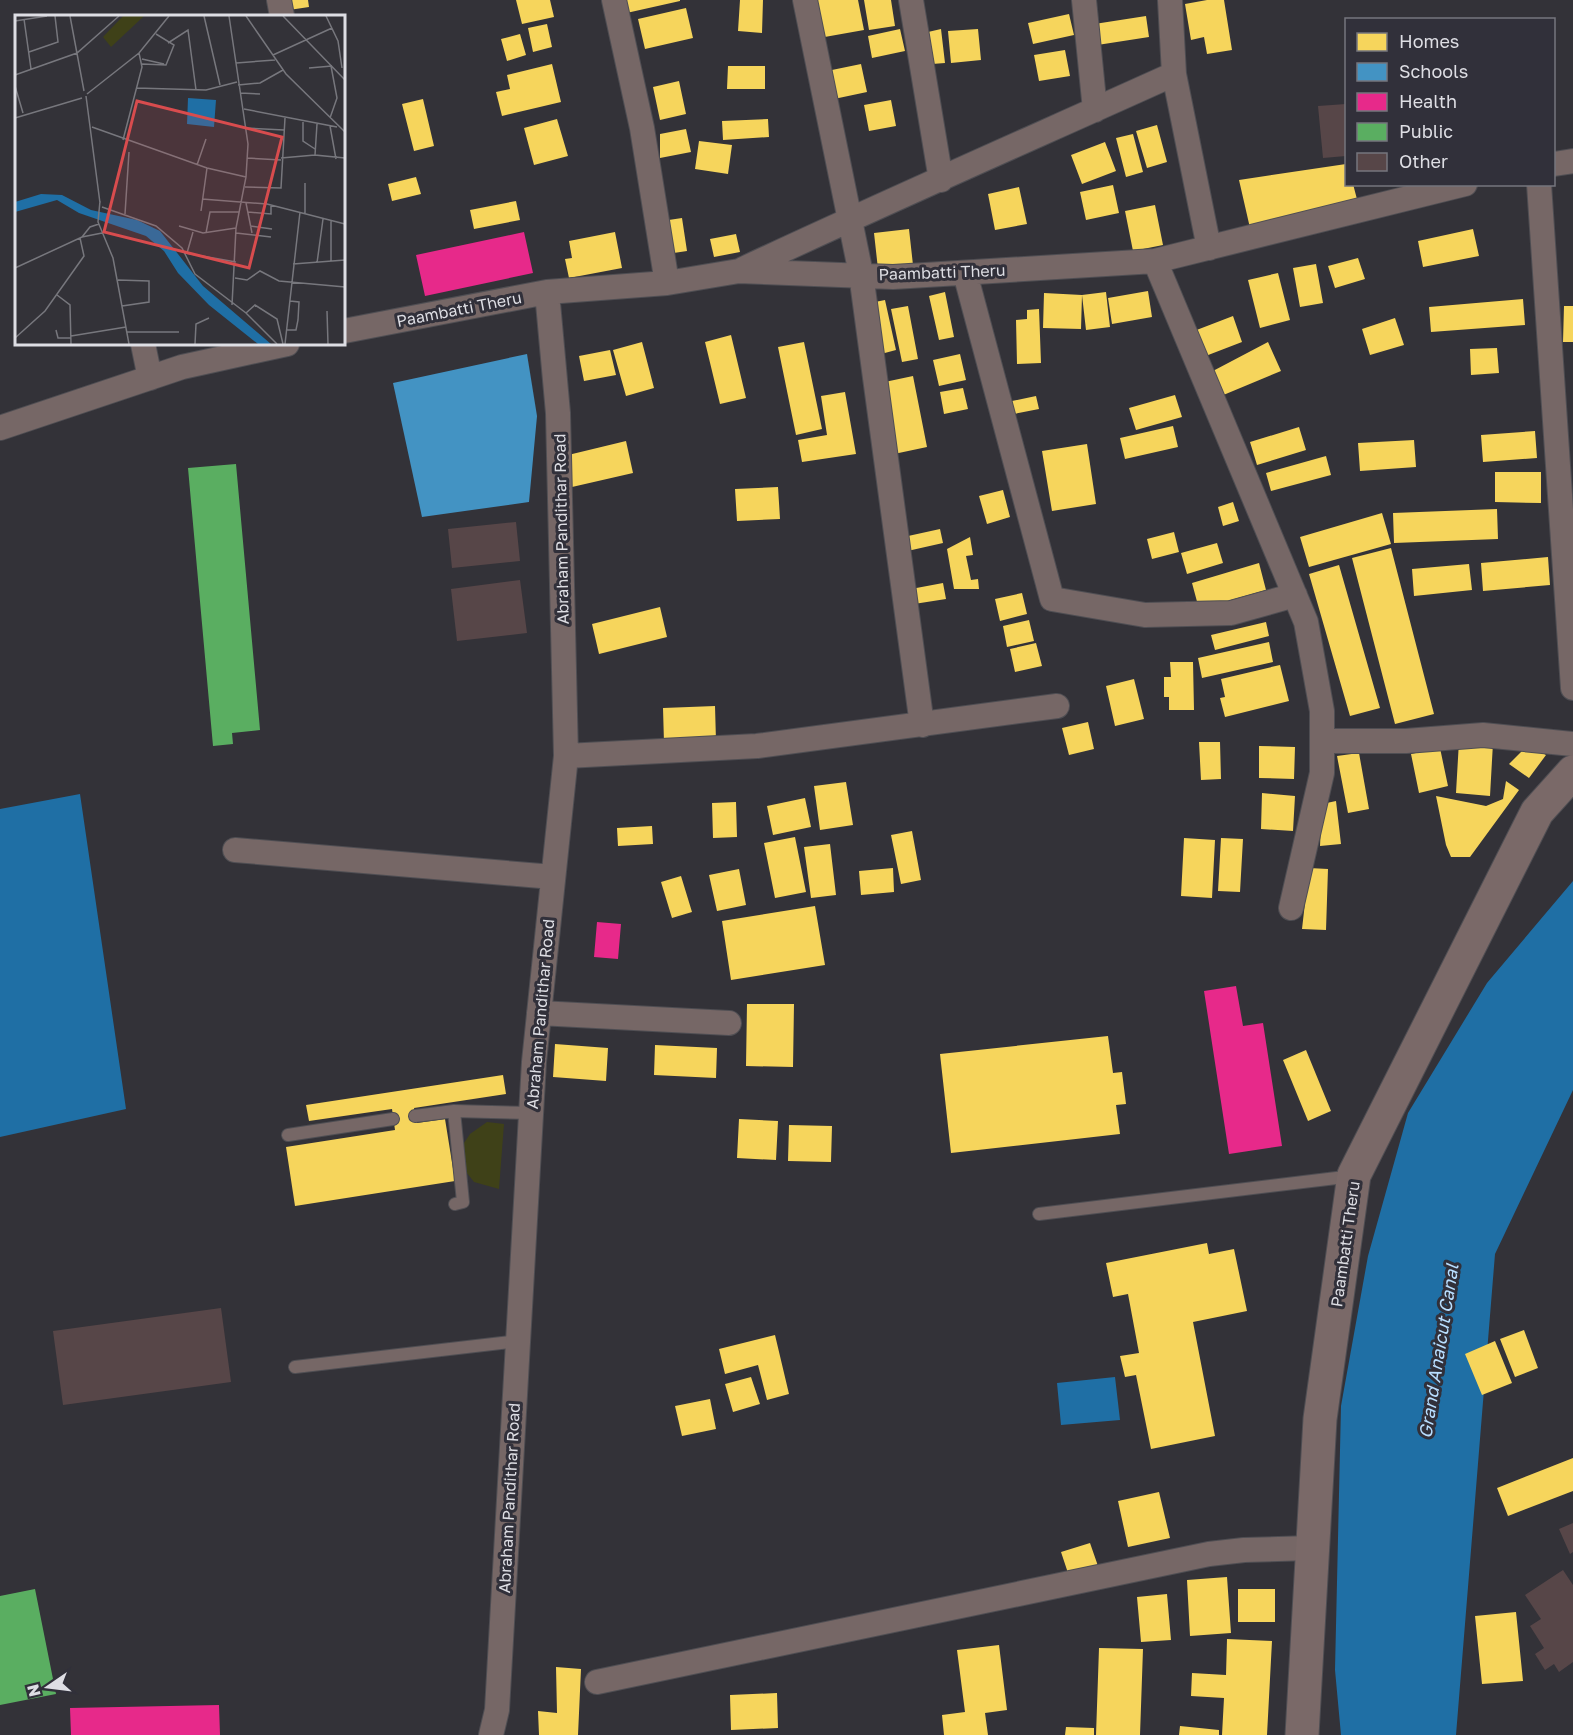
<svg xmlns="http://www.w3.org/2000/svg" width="1573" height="1735" viewBox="0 0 1573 1735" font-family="'Golos Text',sans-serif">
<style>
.green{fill:#3f4118}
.water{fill:#1f6fa5}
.homes{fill:#f6d55c}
.schools{fill:#4393c3}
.health{fill:#e7298a}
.public{fill:#5aae61}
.building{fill:#574648}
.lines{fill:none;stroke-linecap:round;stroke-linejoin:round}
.lane-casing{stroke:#4f4e53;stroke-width:14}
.street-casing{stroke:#4f4e53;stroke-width:26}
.secondary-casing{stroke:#4f4e53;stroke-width:35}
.lane{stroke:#766766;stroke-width:12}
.street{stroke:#766766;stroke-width:24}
.secondary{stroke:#7a6968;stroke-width:33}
.labels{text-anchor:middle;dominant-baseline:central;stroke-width:6;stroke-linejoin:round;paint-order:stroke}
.street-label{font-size:16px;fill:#dedee4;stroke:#31303a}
.water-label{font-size:18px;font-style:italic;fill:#b8deff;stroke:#31303a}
.inset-road{fill:none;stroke:#77777d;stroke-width:1.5}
.view{fill:#d84c4e;fill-opacity:0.15;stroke:#d84c4e;stroke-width:3}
.inset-edge{fill:none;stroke:#dedee4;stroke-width:3}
</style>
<rect width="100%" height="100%" fill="#333238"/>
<path class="green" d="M 487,1122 L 504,1124 L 499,1189 L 474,1182 L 463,1168 L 460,1149 L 470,1134 Z"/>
<path class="water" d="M 80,794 L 126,1109 L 0,1137 L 0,809 Z
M 1573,881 L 1573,1090 L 1495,1254 L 1456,1735 L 1341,1735 L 1335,1670 L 1341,1406 L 1368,1256 L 1408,1113 L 1487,983 Z
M 1115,1377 L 1120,1420 L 1061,1425 L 1057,1383 Z"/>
<path class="homes" d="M 287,0 L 308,0 L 309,7 L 289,10 Z
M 516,0 L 550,0 L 554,17 L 522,24 Z
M 618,0 L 680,0 L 680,1 L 622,14 Z
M 740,0 L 763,0 L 762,33 L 738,31 Z
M 812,0 L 858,0 L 864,30 L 819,38 Z
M 864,0 L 891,0 L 895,26 L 869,30 Z
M 1207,0 L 1224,0 L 1232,50 L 1207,54 L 1204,37 L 1191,40 L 1185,4 Z
M 686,8 L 693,38 L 645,49 L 638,19 Z
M 1069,14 L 1074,35 L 1033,44 L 1028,23 Z
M 1146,16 L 1149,37 L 1091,46 L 1088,25 Z
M 547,24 L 552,47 L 533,52 L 528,28 Z
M 900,29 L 905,51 L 872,58 L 868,36 Z
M 941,29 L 945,63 L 932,64 L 928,32 Z
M 978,29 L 981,60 L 951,63 L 948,31 Z
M 520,34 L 526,55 L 507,61 L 501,39 Z
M 1065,50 L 1070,76 L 1039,81 L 1034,55 Z
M 552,64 L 561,102 L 502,116 L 496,92 L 510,89 L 507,75 Z
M 861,64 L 867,92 L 834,99 L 827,71 Z
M 728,66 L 765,66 L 765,89 L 727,89 Z
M 679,81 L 686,114 L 660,120 L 653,87 Z
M 423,99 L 434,146 L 414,151 L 402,104 Z
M 891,100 L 896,126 L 869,131 L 864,105 Z
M 557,119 L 568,156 L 534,165 L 524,128 Z
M 768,119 L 769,137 L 723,140 L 722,121 Z
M 1157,125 L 1167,162 L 1147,168 L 1136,131 Z
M 686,129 L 691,152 L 660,158 L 660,134 Z
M 1133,134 L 1143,172 L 1126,177 L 1116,138 Z
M 699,141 L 732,145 L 728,174 L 695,169 Z
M 1105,142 L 1116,171 L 1082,184 L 1071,155 Z
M 1346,164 L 1347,184 L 1353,184 L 1358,203 L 1250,228 L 1239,180 Z
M 416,177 L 421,194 L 392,201 L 388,184 Z
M 1113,185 L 1119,213 L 1086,220 L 1080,192 Z
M 1019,187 L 1027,224 L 995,230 L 988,194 Z
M 516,201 L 520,220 L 474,229 L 470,210 Z
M 1155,205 L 1163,245 L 1133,251 L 1125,211 Z
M 682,218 L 687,251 L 667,254 L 662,221 Z
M 909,229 L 913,265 L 878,269 L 874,233 Z
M 1473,229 L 1479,256 L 1423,267 L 1418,241 Z
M 615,232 L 622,268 L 569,278 L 565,259 L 572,258 L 569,241 Z
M 736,234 L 740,252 L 714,257 L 710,239 Z
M 1358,258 L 1365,279 L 1335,288 L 1328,266 Z
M 1316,264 L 1323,303 L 1300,307 L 1293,268 Z
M 1278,273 L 1290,320 L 1260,328 L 1248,280 Z
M 1148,291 L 1152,317 L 1112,324 L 1108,298 Z
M 945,292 L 954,337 L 939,340 L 929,296 Z
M 1106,292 L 1110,327 L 1086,330 L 1082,295 Z
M 1044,293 L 1082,295 L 1081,329 L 1043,328 Z
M 1523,299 L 1525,325 L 1431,332 L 1429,307 Z
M 885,300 L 896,350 L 881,354 L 870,303 Z
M 908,306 L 918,359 L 902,362 L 891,309 Z
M 1564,306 L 1573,306 L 1573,342 L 1563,342 Z
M 1039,309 L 1041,363 L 1017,364 L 1016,320 L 1027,319 L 1027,310 Z
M 1233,316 L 1242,342 L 1203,357 L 1194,331 Z
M 1395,318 L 1404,345 L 1370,355 L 1362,329 Z
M 731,335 L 746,398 L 720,404 L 705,342 Z
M 642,342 L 654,388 L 626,396 L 613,350 Z
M 804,342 L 822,429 L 796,435 L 778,347 Z
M 1268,342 L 1281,371 L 1221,396 L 1211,372 Z
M 1497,348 L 1499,373 L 1471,375 L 1470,349 Z
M 610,350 L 616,375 L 584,381 L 579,356 Z
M 960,354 L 966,380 L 939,386 L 933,360 Z
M 913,376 L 927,447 L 894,454 L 880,383 Z
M 963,388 L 968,409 L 944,414 L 940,392 Z
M 845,392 L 856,454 L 802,462 L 798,440 L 827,435 L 821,396 Z
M 1175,395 L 1182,417 L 1136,430 L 1129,408 Z
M 1036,396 L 1039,409 L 1014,414 L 1012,401 Z
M 1173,426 L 1178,447 L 1125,459 L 1120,438 Z
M 1299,427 L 1306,450 L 1257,465 L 1250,442 Z
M 1535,431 L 1537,458 L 1483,462 L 1481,435 Z
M 1414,440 L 1416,467 L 1360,471 L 1358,443 Z
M 626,441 L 633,473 L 572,487 L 564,456 Z
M 1087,444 L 1096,504 L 1052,511 L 1042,451 Z
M 1326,456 L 1331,475 L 1271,491 L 1266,473 Z
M 1495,472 L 1541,472 L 1541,503 L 1495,502 Z
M 778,487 L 780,519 L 737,521 L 735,489 Z
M 1003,490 L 1010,517 L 987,524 L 979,496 Z
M 1233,502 L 1239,521 L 1223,526 L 1218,507 Z
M 1497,509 L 1498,539 L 1394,543 L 1393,513 Z
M 1382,513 L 1391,544 L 1309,567 L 1300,537 Z
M 940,529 L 943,543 L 903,552 L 899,538 Z
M 1174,532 L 1179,552 L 1152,559 L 1147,539 Z
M 970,537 L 973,555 L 966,556 L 971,580 L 978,579 L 979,589 L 954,589 L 947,549 Z
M 1217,543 L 1223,563 L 1187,574 L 1181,553 Z
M 1391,548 L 1434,714 L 1395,724 L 1352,558 Z
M 1548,557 L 1550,585 L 1483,591 L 1481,563 Z
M 1259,563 L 1266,590 L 1199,609 L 1192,583 Z
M 1469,564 L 1472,590 L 1414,596 L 1412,569 Z
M 1339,565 L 1380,708 L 1350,716 L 1309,574 Z
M 943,583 L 946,599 L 914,604 L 911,589 Z
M 1022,593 L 1027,614 L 1000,621 L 995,599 Z
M 660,607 L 667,637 L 599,654 L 592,624 Z
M 1029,620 L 1034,641 L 1007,647 L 1003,626 Z
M 1266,622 L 1269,636 L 1215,650 L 1211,635 Z
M 1269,642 L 1273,662 L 1202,678 L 1198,658 Z
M 1036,643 L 1042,666 L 1015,672 L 1010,649 Z
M 1170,662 L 1193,662 L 1194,710 L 1169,710 L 1169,697 L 1164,697 L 1164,677 L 1171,677 Z
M 1280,665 L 1289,701 L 1225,717 L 1220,698 L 1225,697 L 1221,679 Z
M 1134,679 L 1144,719 L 1115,726 L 1106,686 Z
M 715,706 L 716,741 L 664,743 L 663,708 Z
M 1088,722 L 1094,749 L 1069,755 L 1062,728 Z
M 1459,741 L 1493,743 L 1490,796 L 1456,793 Z
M 1199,742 L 1220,742 L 1221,779 L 1201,780 Z
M 1528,745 L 1546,755 L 1529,778 L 1509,764 Z
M 1259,746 L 1295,747 L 1294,779 L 1259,778 Z
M 1440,748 L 1448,786 L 1419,793 L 1411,754 Z
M 1359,753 L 1369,809 L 1348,813 L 1337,756 Z
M 1506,781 L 1519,790 L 1470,857 L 1451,857 L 1446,845 L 1436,796 L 1486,806 L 1503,799 Z
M 846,782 L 853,825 L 820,830 L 814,786 Z
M 1262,793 L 1295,796 L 1293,831 L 1261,829 Z
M 805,798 L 811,827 L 773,835 L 767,806 Z
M 1336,801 L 1341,844 L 1320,846 L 1322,804 Z
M 736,802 L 737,837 L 713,838 L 712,803 Z
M 652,826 L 653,844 L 618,846 L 617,828 Z
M 912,831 L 921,880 L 901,884 L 891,835 Z
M 795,837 L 806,892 L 775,898 L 764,843 Z
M 1184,838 L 1215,840 L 1212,898 L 1181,896 Z
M 1221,838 L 1243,839 L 1240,892 L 1218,891 Z
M 830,844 L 836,895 L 811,898 L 804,847 Z
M 893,868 L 894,892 L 861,895 L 859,871 Z
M 1309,868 L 1328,869 L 1326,930 L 1302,929 Z
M 739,869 L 746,905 L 717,911 L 709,875 Z
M 681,876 L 692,912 L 672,918 L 661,882 Z
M 815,906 L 825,965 L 731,980 L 722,921 Z
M 747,1004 L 794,1004 L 793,1067 L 746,1066 Z
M 1108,1036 L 1113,1073 L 1122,1072 L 1126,1104 L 1116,1105 L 1120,1134 L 951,1153 L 940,1054 Z
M 555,1044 L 608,1048 L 606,1081 L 553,1077 Z
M 655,1045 L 717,1048 L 716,1078 L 654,1075 Z
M 1306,1050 L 1331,1111 L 1308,1121 L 1283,1060 Z
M 503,1075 L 506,1094 L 414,1108 L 417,1123 L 445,1119 L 455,1181 L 295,1206 L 286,1147 L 395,1130 L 392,1109 L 309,1121 L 306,1105 Z
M 739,1119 L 778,1121 L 776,1160 L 737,1158 Z
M 789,1125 L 832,1126 L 831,1162 L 788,1161 Z
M 1207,1243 L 1209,1254 L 1234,1249 L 1247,1311 L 1193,1322 L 1215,1436 L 1151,1449 L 1136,1375 L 1125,1377 L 1120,1356 L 1139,1353 L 1128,1294 L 1113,1297 L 1106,1263 Z
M 1524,1330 L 1538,1368 L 1515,1377 L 1500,1339 Z
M 775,1335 L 789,1394 L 767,1400 L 758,1365 L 725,1374 L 719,1349 Z
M 1495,1341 L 1512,1383 L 1482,1395 L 1465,1354 Z
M 751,1377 L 760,1404 L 733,1412 L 725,1384 Z
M 710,1399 L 716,1429 L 682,1436 L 675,1406 Z
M 1573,1458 L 1573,1491 L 1508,1516 L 1497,1488 Z
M 1159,1492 L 1170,1538 L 1128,1547 L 1118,1501 Z
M 1090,1543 L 1098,1566 L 1069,1576 L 1061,1552 Z
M 1227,1577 L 1231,1633 L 1190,1636 L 1187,1580 Z
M 1238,1589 L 1275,1589 L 1275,1622 L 1238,1622 Z
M 1167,1594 L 1171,1640 L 1141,1642 L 1137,1597 Z
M 1516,1612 L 1523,1681 L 1482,1684 L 1475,1616 Z
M 1227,1639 L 1272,1641 L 1267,1735 L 1222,1735 L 1224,1698 L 1191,1696 L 1192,1673 L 1226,1675 Z
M 999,1645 L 1007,1710 L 985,1713 L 988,1735 L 944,1735 L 942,1715 L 965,1712 L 957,1650 Z
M 1099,1648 L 1143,1649 L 1140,1735 L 1096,1735 Z
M 556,1667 L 581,1669 L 578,1735 L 539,1735 L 538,1711 L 557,1713 Z
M 777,1693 L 778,1728 L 731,1730 L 730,1695 Z
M 1180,1726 L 1219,1730 L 1219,1735 L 1179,1735 Z
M 1066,1727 L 1094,1728 L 1094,1735 L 1065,1735 Z"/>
<path class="schools" d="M 527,354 L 537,416 L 529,502 L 422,517 L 393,383 Z"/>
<path class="health" d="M 524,232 L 533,273 L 425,296 L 416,255 Z
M 597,922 L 621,924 L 618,959 L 594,957 Z
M 1236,986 L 1243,1026 L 1263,1023 L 1282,1146 L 1229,1154 L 1204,991 Z
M 219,1705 L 220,1735 L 71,1735 L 70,1708 Z"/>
<path class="public" d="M 236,464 L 260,730 L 232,733 L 233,744 L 213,746 L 188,468 Z
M 35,1589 L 56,1694 L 0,1705 L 0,1596 Z"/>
<path class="building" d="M 1346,104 L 1346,156 L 1323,158 L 1318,106 Z
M 516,522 L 520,561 L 452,568 L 448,529 Z
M 520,580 L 527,633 L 457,641 L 451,589 Z
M 221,1308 L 231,1382 L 63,1405 L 53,1331 Z
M 1573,1523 L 1573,1552 L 1570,1554 L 1559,1529 Z
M 1563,1570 L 1573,1585 L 1573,1662 L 1559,1672 L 1554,1664 L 1545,1670 L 1535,1654 L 1544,1648 L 1530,1626 L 1541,1619 L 1525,1595 Z"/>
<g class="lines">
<g class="lane-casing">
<path id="lane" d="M 415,1116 L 454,1111
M 288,1135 L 393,1119
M 455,1204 L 463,1202 L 454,1111 L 531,1113
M 1039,1214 L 1353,1176
M 295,1367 L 518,1341"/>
</g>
<g class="street-casing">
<path id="street" d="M 279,0 L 282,16
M 614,0 L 642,128 L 667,283
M 805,0 L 861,274 L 922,725
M 911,0 L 941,180
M 1084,0 L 1095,110
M 1170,0 L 1174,74 L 1209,248
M 1554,164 L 1573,161
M 1539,184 L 1573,688
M 1155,261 L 1306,622 L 1322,711 L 1322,773 L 1291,908
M 743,269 C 886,202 1030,139 1174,74
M 965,273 L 1052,599 L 1145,615 L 1231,613 L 1295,595
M 344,331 L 547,292 L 667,283 L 739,271 L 893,277 L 1155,261 L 1465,184
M 143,344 L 150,378
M 0,428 L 182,367 L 287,344
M 1322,741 L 1406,741 L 1483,735 L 1573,744
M 566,756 L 757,746 L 1057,706
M 235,850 L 553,877
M 539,1013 L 729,1023
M 597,1682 L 1209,1554 L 1244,1550 L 1311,1548
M 491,1735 L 497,1710 L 534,1062 L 566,756 L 558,413 L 547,292"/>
</g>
<g class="secondary-casing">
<path id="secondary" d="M 1302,1735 L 1320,1419 L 1354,1175 L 1537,812 L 1573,772"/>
</g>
<use href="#lane" class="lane"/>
<use href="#street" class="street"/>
<use href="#secondary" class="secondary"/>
</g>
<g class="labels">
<g class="street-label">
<text transform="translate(942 272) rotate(-2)">Paambatti Theru</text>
<text transform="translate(459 309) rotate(-11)">Paambatti Theru</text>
<text transform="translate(561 529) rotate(-91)">Abraham Pandithar Road</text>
<text transform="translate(540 1014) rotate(-85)">Abraham Pandithar Road</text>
<text transform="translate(1345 1244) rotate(-82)">Paambatti Theru</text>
<text transform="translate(509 1498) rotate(-87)">Abraham Pandithar Road</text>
</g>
<g class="water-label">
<text transform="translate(1438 1351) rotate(-81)">Grand Anaicut Canal</text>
</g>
</g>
<g transform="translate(15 15)">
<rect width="330" height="330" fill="#333238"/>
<path d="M 108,1 L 129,1 L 96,32 L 88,22 Z" fill="#3f4118"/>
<path d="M 173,83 L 201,85 L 199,112 L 172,109 ZM 26,179 L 47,180 L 76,195 L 122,205 L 145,216 L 188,271 L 256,329 L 243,329 L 194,290 L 163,258 L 149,236 L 131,221 L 64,198 L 42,185 L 0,197 L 0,187 Z" fill="#1f6fa5"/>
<path class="inset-road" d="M 55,1 L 69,76M 189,1 L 205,70M 214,1 L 233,129 L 231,162 L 221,213 L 217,290M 231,1 L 271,59 L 330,117M 268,1 L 330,65M 311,1 L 323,26 L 327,53M 9,4 L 16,54M 0,6 L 32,1M 153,28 L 173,15 L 181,75M 14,37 L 43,27 L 40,1M 258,40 L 317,13M 127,44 L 149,49M 221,48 L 260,45M 127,49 L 151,50 L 159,30 L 141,19M 294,53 L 317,51M 0,60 L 62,38 L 104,1M 223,70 L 245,68 L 268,55M 0,71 L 8,98M 121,73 L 191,75 L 222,67M 225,78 L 245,79M 72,79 L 124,38 L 154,1M 71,81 L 85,188M 229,94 L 322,112M 0,103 L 67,83M 315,103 L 322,83 L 316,51M 288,107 L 288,126 L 300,134M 302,109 L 300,140 L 330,143M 315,111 L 321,144M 77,112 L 192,153 L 231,162M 231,113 L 269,115M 108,125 L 127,52 L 124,38M 232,143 L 266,145M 266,143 L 300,140M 182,150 L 191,124M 230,172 L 266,173 L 270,103M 187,184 L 252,189 L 330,209M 85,186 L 83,207 L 98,243 L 114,329M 231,188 L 237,218M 87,192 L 141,211 L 167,233 L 180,259 L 231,298 L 262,329M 186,196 L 192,153M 233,197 L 256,199 L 256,190M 110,199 L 114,137M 290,199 L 290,168M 316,206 L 316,246M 164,211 L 188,218 L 221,213M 235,211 L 257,214M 191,218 L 195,197 L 224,197M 221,218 L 256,222M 67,222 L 75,212 L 84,209M 170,238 L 221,247M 172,238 L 178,217M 302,248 L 308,204M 278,249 L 330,245M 0,253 L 67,222 L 87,218M 220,263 L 232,265 L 245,256 L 264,266 L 330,272M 103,265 L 134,266 L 134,287 L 107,291M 42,280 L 55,290 L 56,329M 312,296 L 313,329M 231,298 L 240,290 L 262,304 L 268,329M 41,315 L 43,323 L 56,323M 272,315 L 281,315 L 283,305 L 284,287 L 275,286M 112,317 L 164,317M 56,321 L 111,312M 0,323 L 30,296 L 69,241 L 65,223M 180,329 L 181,309 L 194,303M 270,329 L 285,197"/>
<path class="view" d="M 122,86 L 267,122 L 234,253 L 89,217 Z"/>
<rect width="330" height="330" class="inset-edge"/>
</g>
<rect x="1345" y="18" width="210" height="168" fill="#31303a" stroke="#76767e" stroke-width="1.5"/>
<rect x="1357" y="33" width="30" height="18" fill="#f6d55c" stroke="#76767e" stroke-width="1.5"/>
<text x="1399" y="48" font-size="18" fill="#dedee4">Homes</text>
<rect x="1357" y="63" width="30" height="18" fill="#4393c3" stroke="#76767e" stroke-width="1.5"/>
<text x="1399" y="78" font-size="18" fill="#dedee4">Schools</text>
<rect x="1357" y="93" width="30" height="18" fill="#e7298a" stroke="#76767e" stroke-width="1.5"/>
<text x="1399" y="108" font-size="18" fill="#dedee4">Health</text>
<rect x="1357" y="123" width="30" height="18" fill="#5aae61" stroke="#76767e" stroke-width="1.5"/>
<text x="1399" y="138" font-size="18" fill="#dedee4">Public</text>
<rect x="1357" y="153" width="30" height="18" fill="#574648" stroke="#76767e" stroke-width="1.5"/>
<text x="1399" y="168" font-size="18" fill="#dedee4">Other</text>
<g transform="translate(48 1687) rotate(256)" stroke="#31303a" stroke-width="4.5" paint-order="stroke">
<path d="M0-4.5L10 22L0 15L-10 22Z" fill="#dedee4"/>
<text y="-9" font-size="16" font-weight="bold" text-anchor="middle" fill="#dedee4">N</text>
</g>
</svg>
